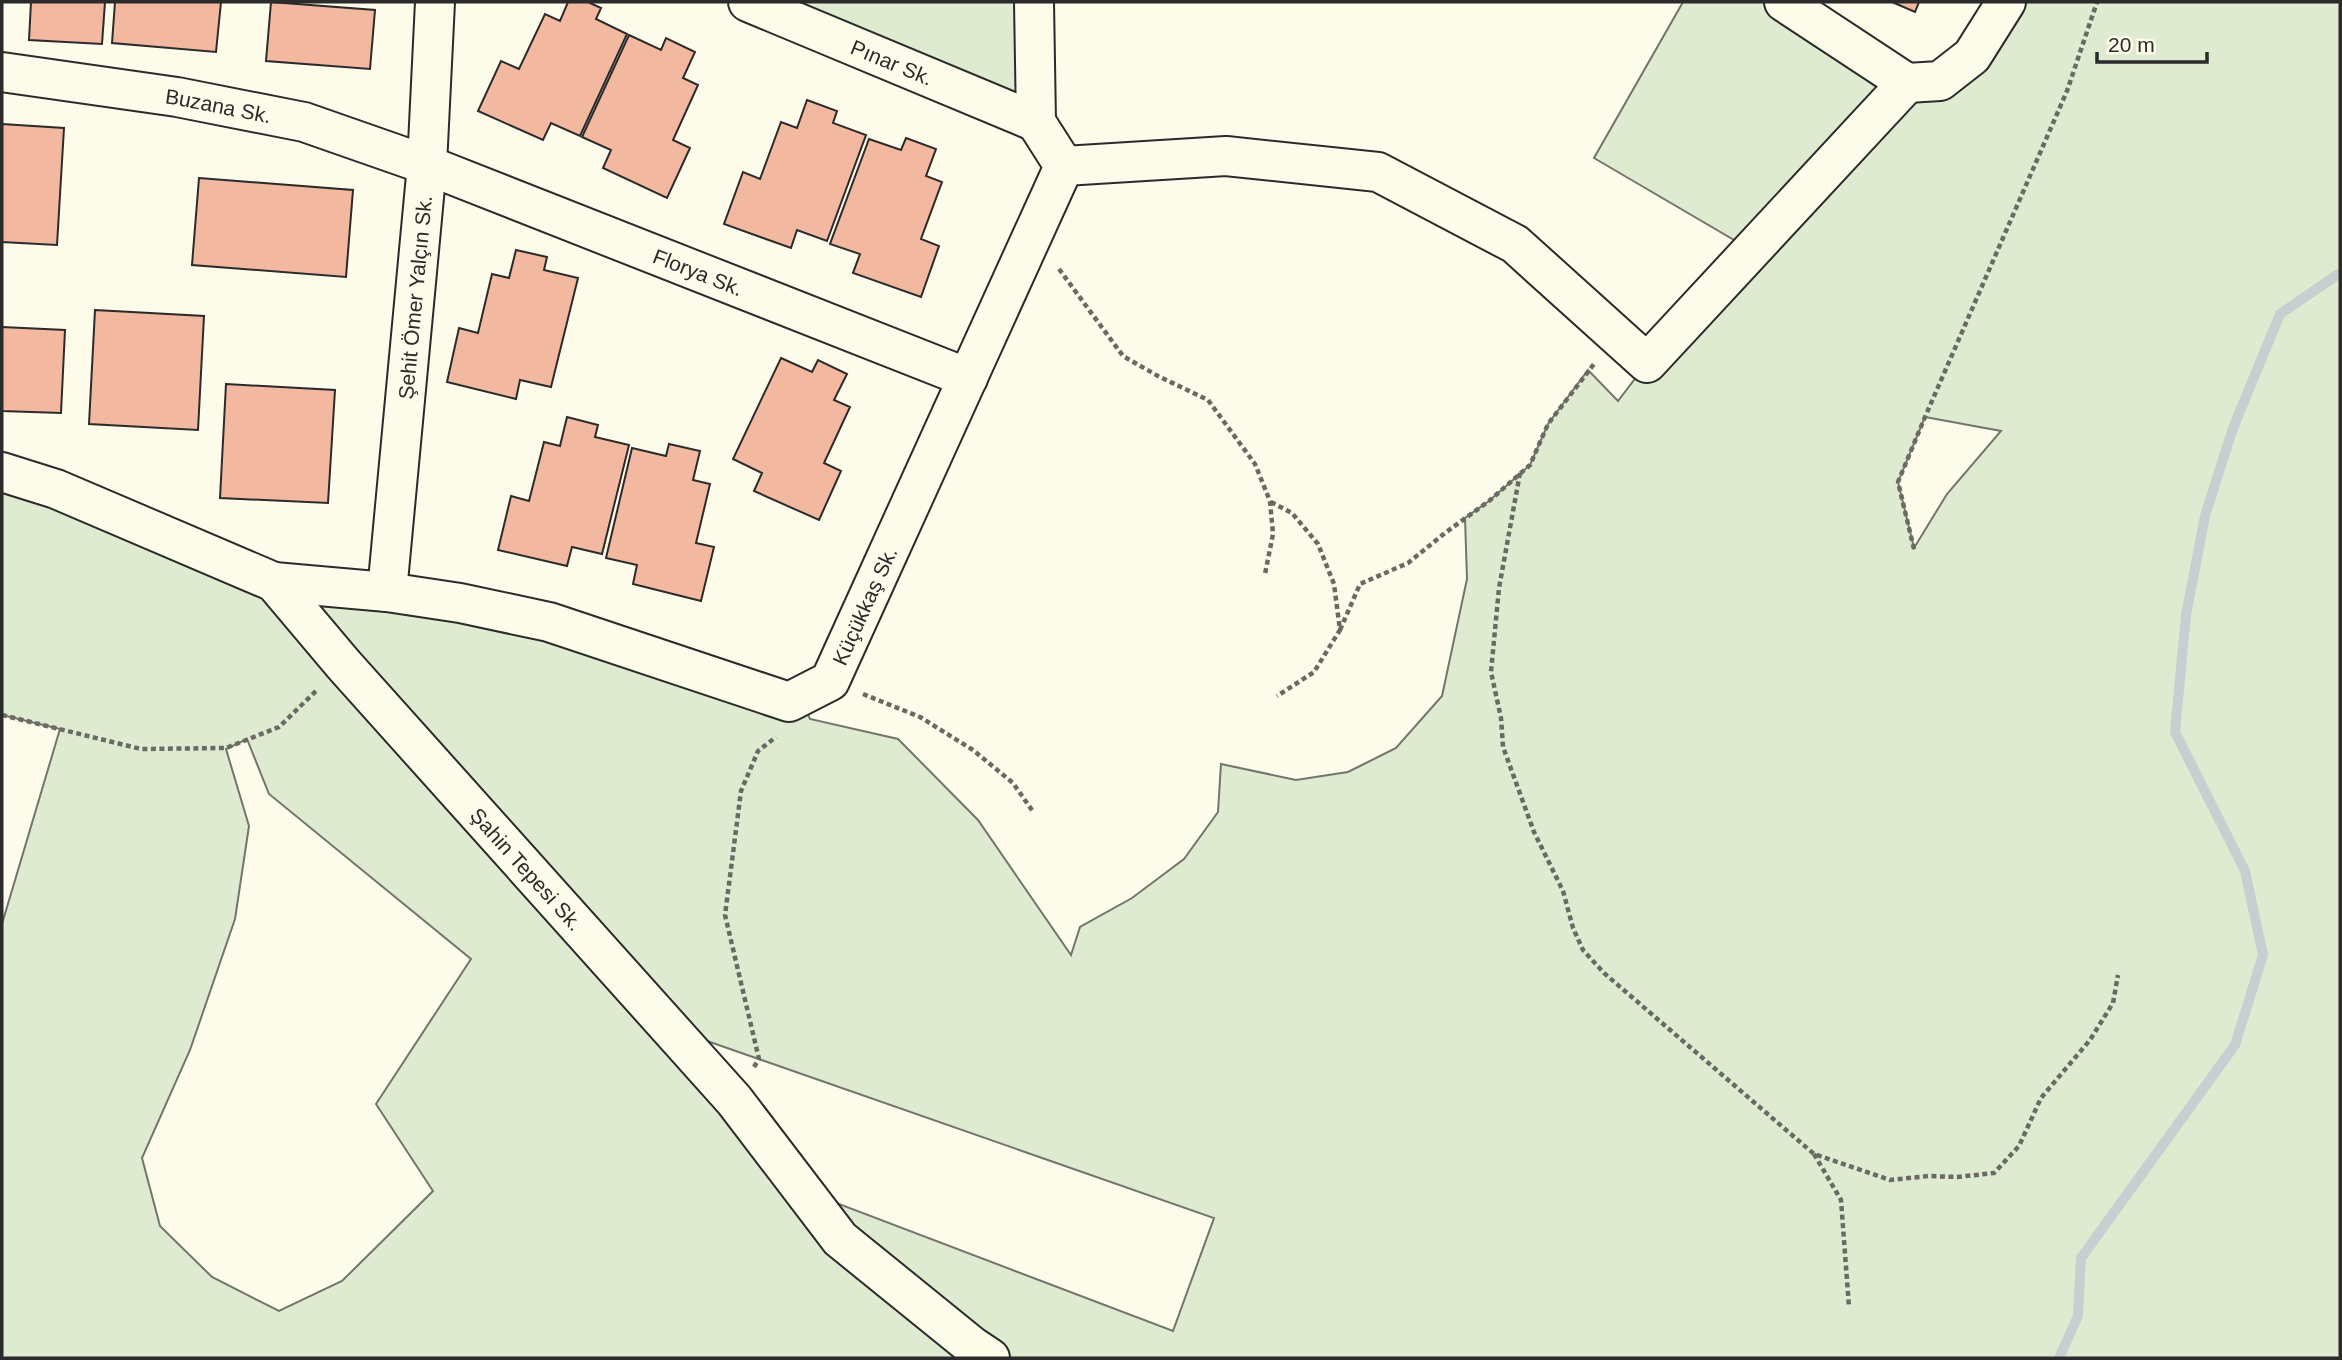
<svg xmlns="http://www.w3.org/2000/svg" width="2342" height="1360" viewBox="0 0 2342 1360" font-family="Arial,sans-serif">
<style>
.green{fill:#deebd1;stroke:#74746e;stroke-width:2;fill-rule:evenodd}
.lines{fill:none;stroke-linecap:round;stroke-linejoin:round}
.stream{stroke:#c7d0d0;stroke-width:10}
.building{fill:#f2b8a0;stroke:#2b2b2b;stroke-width:2}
.minor-casing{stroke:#2b2b2b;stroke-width:42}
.path{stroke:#6a6964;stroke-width:4.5;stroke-dasharray:5 3.5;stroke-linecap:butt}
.minor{stroke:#fdfbea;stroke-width:38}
.labels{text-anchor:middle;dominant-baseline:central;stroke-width:5;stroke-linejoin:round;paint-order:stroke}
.street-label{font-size:21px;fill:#2b2b2b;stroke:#fdfbea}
</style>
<rect width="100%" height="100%" fill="#fdfbea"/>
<path class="green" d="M 779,2 L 1034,2 L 1036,122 Z
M 1683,2 L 1784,2 L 1940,80 L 2006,2 L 2340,2 L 2340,1358 L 2,1358 L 2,924 L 60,729 L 2,715 L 2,472 L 274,582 L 387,592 L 800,697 L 810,719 L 898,739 L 978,820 L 1071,955 L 1080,927 L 1132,898 L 1184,859 L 1218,812 L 1221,764 L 1296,780 L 1348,772 L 1396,748 L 1442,696 L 1467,579 L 1465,518 L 1489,501 L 1530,465 L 1548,424 L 1588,370 L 1618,401 L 1647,363 L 1751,250 L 1594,158 ZM 1925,417 L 2001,431 L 1947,494 L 1914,548 L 1898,482 ZM 247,739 L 269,794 L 471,959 L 376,1104 L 433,1191 L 342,1281 L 279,1311 L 212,1277 L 160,1226 L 142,1158 L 190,1050 L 235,919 L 249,826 L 226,749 ZM 670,1028 L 1214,1218 L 1173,1331 L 802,1190 Z"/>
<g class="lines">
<path class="stream" d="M 2059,1358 L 2078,1316 L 2081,1258 L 2235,1045 L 2263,955 L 2245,871 L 2175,732 L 2186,615 L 2205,516 L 2233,428 L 2280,314 L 2340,273"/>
</g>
<path class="building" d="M 31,2 L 105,2 L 102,44 L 29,40 Z
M 115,2 L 221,2 L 216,52 L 112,43 Z
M 271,2 L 375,10 L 370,69 L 266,61 Z
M 568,2 L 588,2 L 601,8 L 596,19 L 627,34 L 580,136 L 551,123 L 543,140 L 478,111 L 501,61 L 519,69 L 545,14 L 560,21 Z
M 1892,2 L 1919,2 L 1915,12 Z
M 629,35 L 661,50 L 666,38 L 695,52 L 683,78 L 698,85 L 673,140 L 690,148 L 667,198 L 603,168 L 611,150 L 582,137 Z
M 807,100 L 837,111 L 833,123 L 866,135 L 827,241 L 797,230 L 791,248 L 724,224 L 743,172 L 760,179 L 781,122 L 797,128 Z
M 2,124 L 64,128 L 57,245 L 2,242 Z
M 906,138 L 936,149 L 926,176 L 942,182 L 921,239 L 939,246 L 921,297 L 853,273 L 860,254 L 830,244 L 869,139 L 901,150 Z
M 199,178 L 353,190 L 346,277 L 192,265 Z
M 516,250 L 547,257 L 544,270 L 578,278 L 551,387 L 520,380 L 516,399 L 447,382 L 459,328 L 478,333 L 492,274 L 509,278 Z
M 95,310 L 204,316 L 198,430 L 89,424 Z
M 2,327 L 65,330 L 61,413 L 2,411 Z
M 781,358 L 812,372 L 818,360 L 847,374 L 834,400 L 850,407 L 824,463 L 841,471 L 819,520 L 754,491 L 762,473 L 733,459 Z
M 226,384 L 335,390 L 328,503 L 220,498 Z
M 567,417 L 598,425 L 595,437 L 629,445 L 602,554 L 572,547 L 567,566 L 498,550 L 511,496 L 529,501 L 544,442 L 560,446 Z
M 669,444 L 700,451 L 693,480 L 710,484 L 696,543 L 714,547 L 701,601 L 633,584 L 637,565 L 606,558 L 632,448 L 666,456 Z"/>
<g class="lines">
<g class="minor-casing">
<g id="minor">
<path id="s1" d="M 748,2 L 1036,122"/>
<path d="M 1034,2 L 1036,122"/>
<path d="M 1784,2 L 1907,83"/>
<path id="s2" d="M 2,72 L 177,97 L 304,122 L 427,165 L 968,378"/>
<path d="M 1907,83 L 1940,81 L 1972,56 L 2006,2"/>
<path d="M 1064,166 L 1226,156 L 1378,172 L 1515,244 L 1647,363 L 1907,83"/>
<path id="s3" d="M 2,472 L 56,489 L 274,582 L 344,665 L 734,1100 L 840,1239 L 972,1346 L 990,1358"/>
<path id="s4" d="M 274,582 L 387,592 L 460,603 L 549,622 L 789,702 L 830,681 L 1064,166 L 1036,122"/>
<path id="s5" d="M 387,592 L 427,165 L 435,2"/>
</g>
</g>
<path class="path" d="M 1059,269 L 1123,356 L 1158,376 L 1208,400 L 1255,464 L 1270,501 L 1273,534 L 1265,574
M 1520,473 L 1499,588 L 1491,672 L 1501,718 L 1503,747 L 1534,832 L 1563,891 L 1573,928 L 1583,950 L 1604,973 L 1814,1154 L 1890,1180 L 1929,1176 L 1957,1177 L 1994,1173 L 2019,1146 L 2041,1098 L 2090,1040 L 2113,1003 L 2118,975
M 1271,502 L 1292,513 L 1318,544 L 1334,584 L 1340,630 L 1314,672 L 1277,696
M 1914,549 L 1898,482 L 1925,417 L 2067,91 L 2097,2
M 1340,630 L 1360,584 L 1408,563 L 1445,533 L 1489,501 L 1530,465 L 1548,424 L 1594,364
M 863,694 L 920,717 L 973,750 L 1013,783 L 1034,813
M 2,715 L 141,749 L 226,748 L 279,727 L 317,690
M 754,1067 L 759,1059 L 725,915 L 741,791 L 758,751 L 776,737
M 1814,1154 L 1841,1200 L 1849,1307"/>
<use href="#minor" class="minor"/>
</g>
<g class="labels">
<g class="street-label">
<text stroke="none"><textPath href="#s1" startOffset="156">Pınar Sk.</textPath></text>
<text stroke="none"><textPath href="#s2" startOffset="219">Buzana Sk.</textPath></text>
<text stroke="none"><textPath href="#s2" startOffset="728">Florya Sk.</textPath></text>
<text stroke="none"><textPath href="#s5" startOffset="296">Şehit Ömer Yalçın Sk.</textPath></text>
<text stroke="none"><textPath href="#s4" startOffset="660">Küçükkaş Sk.</textPath></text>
<text stroke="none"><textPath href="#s3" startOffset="676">Şahin Tepesi Sk.</textPath></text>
</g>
</g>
<rect width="2342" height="1360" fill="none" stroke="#2b2b2b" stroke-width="7"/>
<path d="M2097 52v10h110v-10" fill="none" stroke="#2b2b2b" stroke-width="3.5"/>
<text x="2108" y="52" font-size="21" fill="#2b2b2b" stroke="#fdfbea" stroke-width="5" paint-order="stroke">20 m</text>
</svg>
